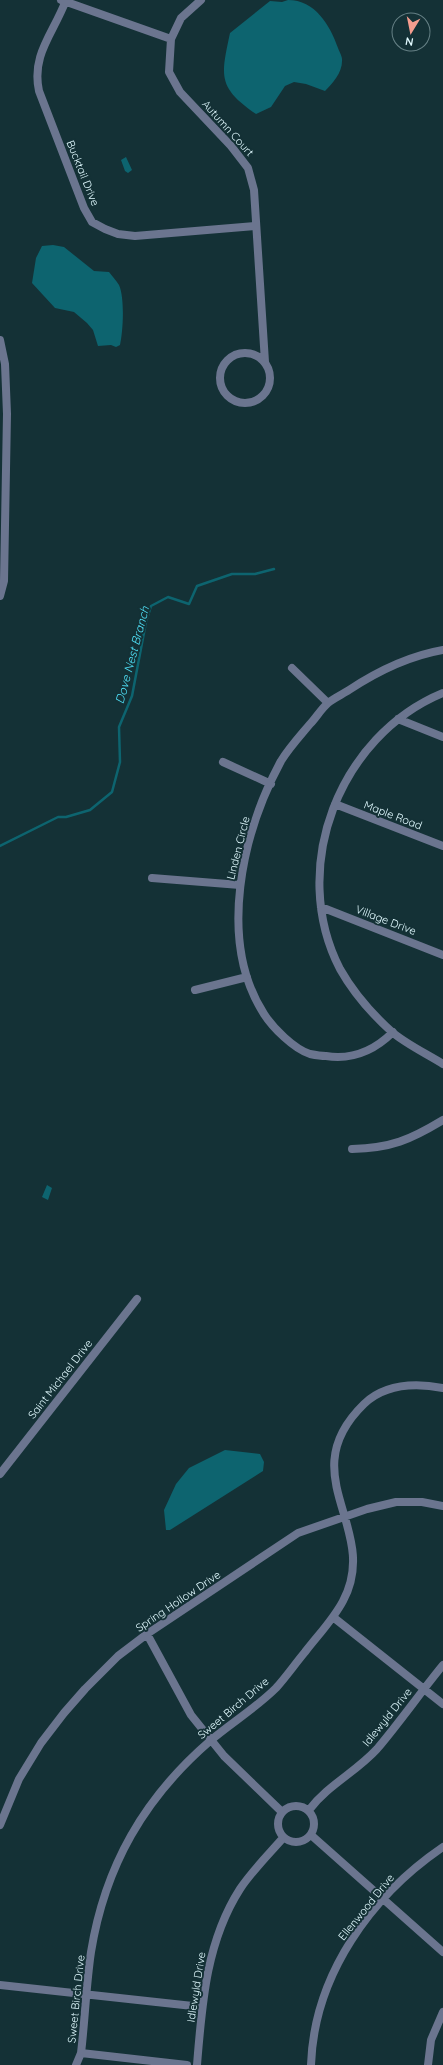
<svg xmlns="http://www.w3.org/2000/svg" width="443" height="2065" viewBox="0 0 443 2065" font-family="Quicksand,sans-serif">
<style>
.water{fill:#0d646f}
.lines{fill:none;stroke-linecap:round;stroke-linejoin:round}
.stream{stroke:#0d646f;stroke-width:2.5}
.street{stroke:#6b758f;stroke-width:8}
.labels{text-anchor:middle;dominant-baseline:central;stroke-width:4;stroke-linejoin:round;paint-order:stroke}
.street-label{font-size:11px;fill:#e1faff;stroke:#143136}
.water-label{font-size:12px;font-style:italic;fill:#50e2f9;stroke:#143136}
</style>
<rect width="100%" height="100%" fill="#143136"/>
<path class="water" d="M 288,0 C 315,0 330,25 338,48 C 339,51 342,56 342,59 C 343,72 333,83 325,91 L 306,84 L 294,82 L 285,86 L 271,107 L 256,114 C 217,87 221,76 230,33 L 270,1 L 282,2 Z
M 126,157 L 132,170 L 128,173 L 125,171 L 121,160 Z
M 53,245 L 64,247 L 94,271 L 109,272 C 112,276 116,280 119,285 C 125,298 123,332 120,345 L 116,347 L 111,345 L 98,346 L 93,330 L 87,323 L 74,312 L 55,308 L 32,283 L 36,258 L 42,246 Z
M 47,1185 L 52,1188 L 48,1200 L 42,1197 Z
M 225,1450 L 260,1454 L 264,1462 L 263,1471 L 170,1530 L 166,1530 L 164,1510 L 176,1484 L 189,1468 Z"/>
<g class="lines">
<path class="stream" d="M 0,846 L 58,817 L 66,817 L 90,810 L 112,792 L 120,762 L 119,727 L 132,696 L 146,622 L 151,606 L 168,597 L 189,604 L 197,586 L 232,574 L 255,574 L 274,569"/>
<path class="street" d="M 61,0 L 171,39
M 66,0 C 54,33 31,54 39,91 L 84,208 L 92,222 L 105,229 L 118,234 L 135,236 L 255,226
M 201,0 L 181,18 L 171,39 L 169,72 L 180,92 L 231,146 L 248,168 L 254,190 L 265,362
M 0,340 L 5,364 L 7,414 L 4,581 L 0,596
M220 378a25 25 0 1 1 50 0a25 25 0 1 1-50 0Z
M 292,668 L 328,703
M 443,693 C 339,736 288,868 340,969 C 353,992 372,1014 392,1032 C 406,1044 427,1054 443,1064
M 398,719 L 443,737
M 223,762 L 271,784
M 335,804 L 443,846
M 152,878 L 240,885
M 321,907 L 443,955
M 195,990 L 247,977
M 393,1032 C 374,1051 352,1060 326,1056 C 321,1056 315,1055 310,1054 C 294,1049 273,1028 264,1014 C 217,941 242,833 281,761 C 289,748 300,736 310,724 C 316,718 321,709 328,703 C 334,698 343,694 349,690 C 378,671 408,656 443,650
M 352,1149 C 391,1148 410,1140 443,1120
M 0,1474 L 137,1299
M 333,1617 L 443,1704
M 147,1634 L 191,1715 L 224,1756 L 282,1812
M278 1824a18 18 0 1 1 36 0a18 18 0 1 1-36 0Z
M 309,1810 C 328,1785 356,1772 377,1749 C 400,1722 420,1693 443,1665
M 0,1825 L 19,1779 L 41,1743 L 64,1713 L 85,1689 L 118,1656 L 147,1634 L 298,1533 L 367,1509 L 396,1502 L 422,1502 L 443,1506
M 311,1835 L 443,1952
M 0,1985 L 202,2007
M 81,2053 L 187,2065
M 76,2065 L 81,2053 C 85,2020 86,1986 91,1952 C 105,1866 144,1798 210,1741 C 231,1723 256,1708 276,1688 C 286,1677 295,1664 305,1652 C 318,1635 333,1620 343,1601 C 382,1528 290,1476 364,1404 C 385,1384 416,1383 443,1388
M 197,2065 C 202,2004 206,1942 240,1889 C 252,1871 269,1854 283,1838
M 311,2065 C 314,1975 371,1896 443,1847
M 428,2065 L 431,2040 L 443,2012"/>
</g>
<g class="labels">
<g class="street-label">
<text transform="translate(228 128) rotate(48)">Autumn Court</text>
<text transform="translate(83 173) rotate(68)">Bucktail Drive</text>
<text transform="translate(393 815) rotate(21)">Maple Road</text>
<text transform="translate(238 848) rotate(-76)">Linden Circle</text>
<text transform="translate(386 920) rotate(21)">Village Drive</text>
<text transform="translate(60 1379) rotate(-52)">Saint Michael Drive</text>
<text transform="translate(178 1601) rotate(-34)">Spring Hollow Drive</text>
<text transform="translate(233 1708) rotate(-40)">Sweet Birch Drive</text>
<text transform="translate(387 1717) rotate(-51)">Idlewyld Drive</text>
<text transform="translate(366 1907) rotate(-51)">Ellenwood Drive</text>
<text transform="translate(196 1987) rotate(-81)">Idlewyld Drive</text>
<text transform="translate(76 1999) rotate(-84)">Sweet Birch Drive</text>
</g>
<g class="water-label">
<text transform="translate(132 655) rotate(-75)">Dove Nest Branch</text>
</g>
</g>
<g transform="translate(411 32) rotate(190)"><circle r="19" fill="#143136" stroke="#668186"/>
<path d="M0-3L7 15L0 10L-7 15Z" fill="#f59d8f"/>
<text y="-6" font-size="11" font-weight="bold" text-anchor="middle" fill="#e1faff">N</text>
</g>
</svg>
